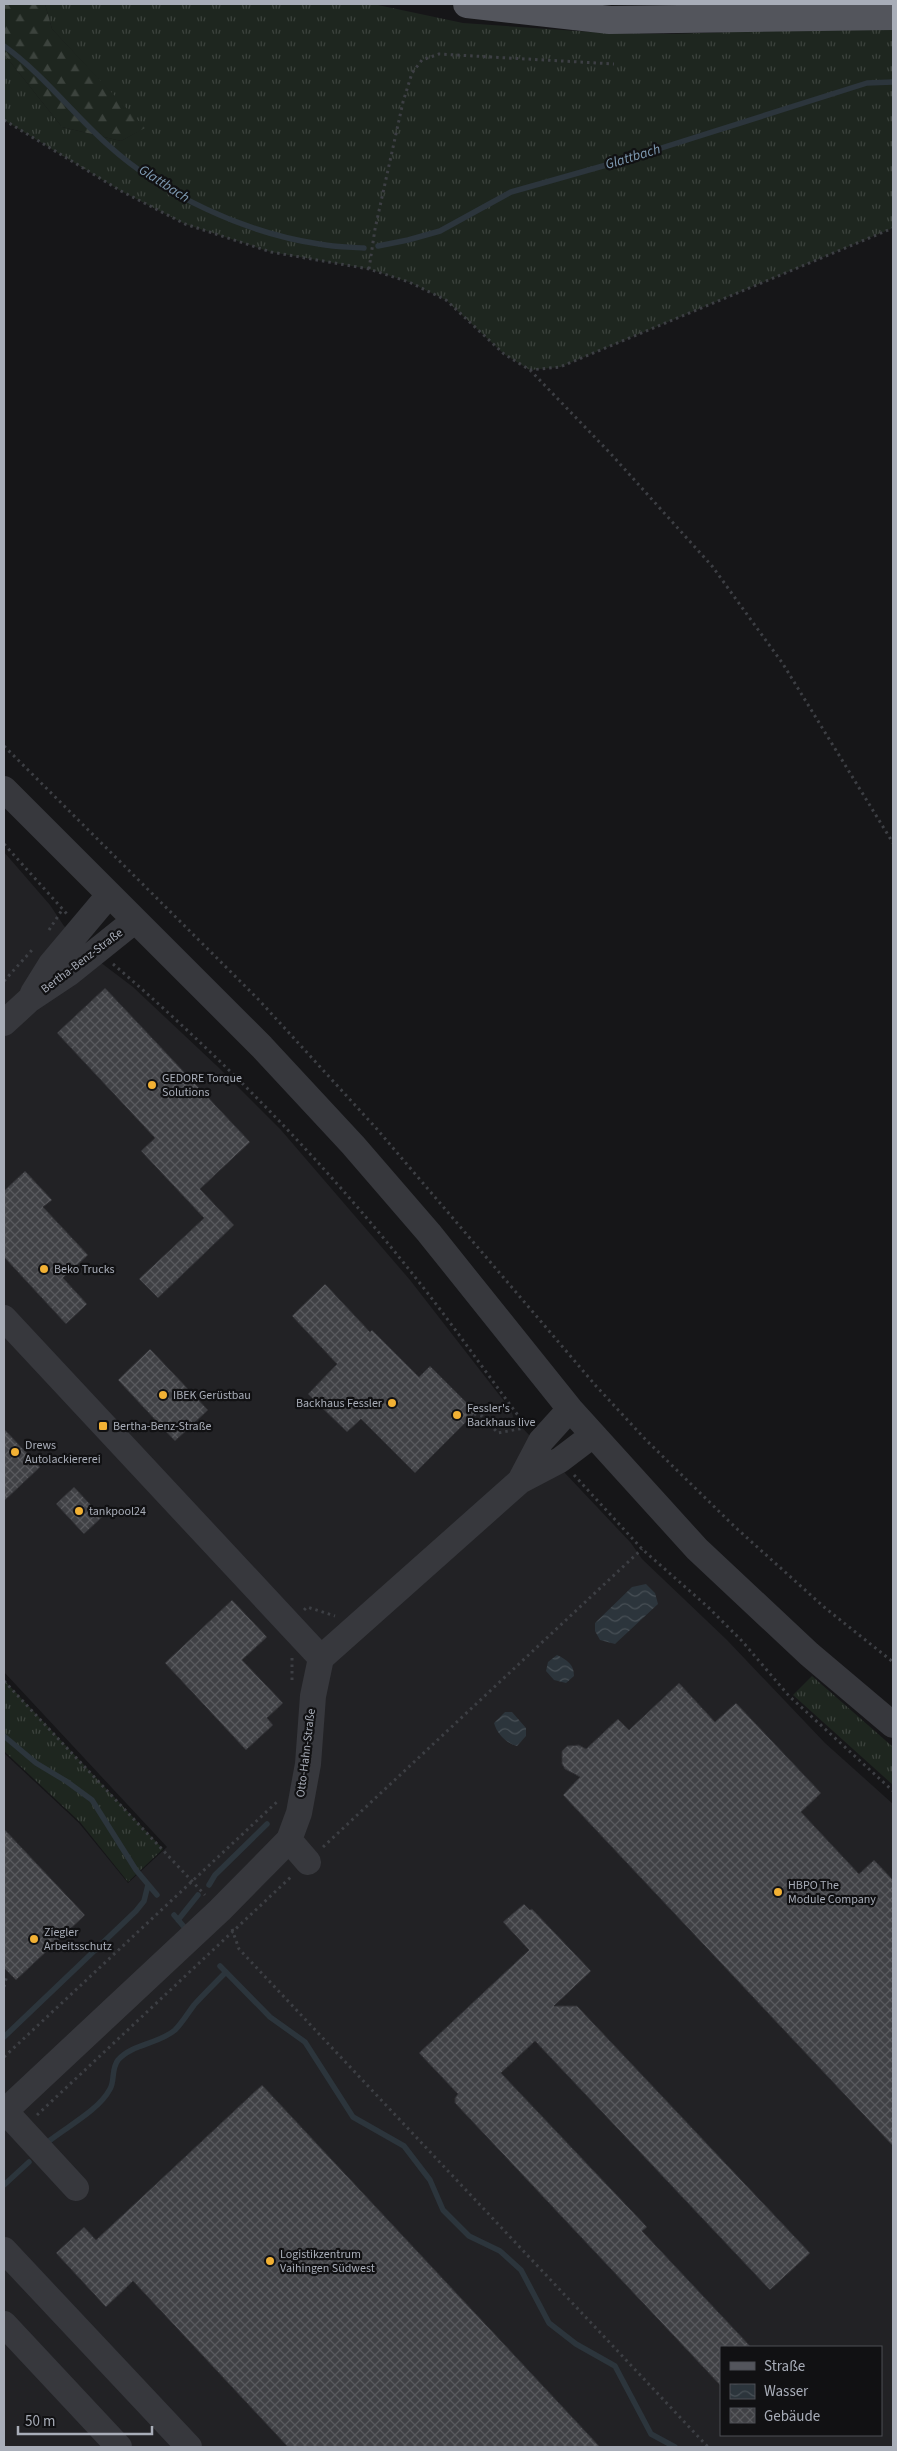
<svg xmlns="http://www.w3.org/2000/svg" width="897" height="2451" viewBox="0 0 897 2451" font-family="'Source Sans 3',sans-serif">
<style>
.built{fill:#222225;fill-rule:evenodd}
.grass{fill:url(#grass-tufts)}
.forest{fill:url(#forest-firs)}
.water{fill:url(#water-waves)}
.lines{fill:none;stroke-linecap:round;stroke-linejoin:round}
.stream{stroke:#2c353c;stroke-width:5.5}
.building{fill:url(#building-cross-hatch);stroke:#303034}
.path{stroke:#3d3f44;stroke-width:3;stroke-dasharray:2.5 4;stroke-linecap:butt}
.minor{stroke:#37383d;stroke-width:26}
.major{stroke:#53555c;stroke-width:28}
.poi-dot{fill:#f2b134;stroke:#111113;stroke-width:2}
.labels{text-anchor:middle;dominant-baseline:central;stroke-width:4.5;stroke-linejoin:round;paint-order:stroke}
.street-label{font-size:12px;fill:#a8adb8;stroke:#111113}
.poi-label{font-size:12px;fill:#a8adb8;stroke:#111113;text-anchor:start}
.water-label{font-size:14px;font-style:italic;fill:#7f9bb3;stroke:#111113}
</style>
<defs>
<pattern id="grass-tufts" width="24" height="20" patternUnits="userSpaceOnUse" patternTransform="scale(1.25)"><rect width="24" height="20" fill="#1e261f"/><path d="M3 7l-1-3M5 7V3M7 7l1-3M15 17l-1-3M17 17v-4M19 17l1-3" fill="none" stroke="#3c433d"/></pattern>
<pattern id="forest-firs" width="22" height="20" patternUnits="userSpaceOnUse" patternTransform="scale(1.25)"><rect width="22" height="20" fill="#1e261f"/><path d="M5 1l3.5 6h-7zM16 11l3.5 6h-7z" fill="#3c433d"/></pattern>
<pattern id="water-waves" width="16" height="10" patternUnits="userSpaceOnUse" patternTransform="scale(1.25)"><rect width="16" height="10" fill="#2c353c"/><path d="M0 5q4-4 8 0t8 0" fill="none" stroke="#485056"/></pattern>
<pattern id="building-cross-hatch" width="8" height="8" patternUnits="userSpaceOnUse" patternTransform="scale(1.25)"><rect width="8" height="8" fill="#404145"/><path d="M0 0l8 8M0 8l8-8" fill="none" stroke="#595a5e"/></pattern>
</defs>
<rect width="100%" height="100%" fill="#161618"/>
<path class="built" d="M 4,852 L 50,905 L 64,926 L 100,962 L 133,987 L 217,1066 L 281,1130 L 410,1280 L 511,1410 L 514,1419 L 631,1543 L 642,1559 L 727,1640 L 825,1743 L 893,1804 L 893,2447 L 4,2447 L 4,1753 L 79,1823 L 128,1883 L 167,1847 L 4,1672 ZM 721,2347 L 881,2347 L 881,2435 L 721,2435 Z"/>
<path class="grass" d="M 45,4 L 373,4 L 463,23 L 606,33 L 671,34 L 893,27 L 893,228 L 560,367 L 530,370 L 504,354 L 446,300 L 409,282 L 369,269 L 271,252 L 185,224 L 121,191 L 4,120 L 4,54 L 62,127 L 121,141 L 144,128 L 52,29 Z
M 812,1676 L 893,1747 L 893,1785 L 793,1695 Z
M 4,1680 L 163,1849 L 128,1882 L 80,1822 L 4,1751 Z"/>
<path class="forest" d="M 4,4 L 45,4 L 52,29 L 145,128 L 121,141 L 62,127 L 4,54 Z"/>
<path class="water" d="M 646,1584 L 655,1593 L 658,1604 L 615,1644 L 600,1640 L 595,1631 L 595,1623 L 632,1587 Z
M 557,1655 C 567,1660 574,1664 574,1676 L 566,1683 L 554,1680 L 546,1671 L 548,1662 Z
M 505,1712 L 512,1712 L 526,1728 L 526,1736 L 517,1746 C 507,1744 497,1734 494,1723 Z"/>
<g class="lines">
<path class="stream" d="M 4,46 C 43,74 72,113 108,145 C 163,195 245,233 319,244 C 334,247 349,247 364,248
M 378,246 L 408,240 L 440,231 L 511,192 L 617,162 L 867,83 L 893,82
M 4,1736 L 36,1763 L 66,1781 L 92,1800 L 136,1870 L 157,1895
M 209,1885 L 215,1875 L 267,1824
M 174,1915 L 185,1928
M 178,1920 L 198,1895
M 220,1966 L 270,2017 L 305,2042 L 353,2117 L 404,2146 L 430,2180 L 443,2210 L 469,2236 L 500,2251 L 521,2270 L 549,2323 L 576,2344 L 615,2366 L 651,2434 L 675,2447
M 4,2037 L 136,1911 L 144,1901 L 148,1885
M 49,2141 C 68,2126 99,2110 110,2089 C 115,2081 111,2069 118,2060 C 132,2044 159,2044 175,2030 C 182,2023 188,2013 194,2005 C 204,1994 215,1983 226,1972
M 4,2185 L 29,2162"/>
</g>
<path class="building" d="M 105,988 L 250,1142 L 200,1189 L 234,1225 L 158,1298 L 139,1279 L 204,1218 L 141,1151 L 155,1138 L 57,1033 Z
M 25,1171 L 52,1200 L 43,1207 L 88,1255 L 63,1278 L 87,1304 L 66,1324 L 4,1257 L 4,1191 Z
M 325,1284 L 370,1332 L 372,1330 L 419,1377 L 430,1366 L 476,1412 L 415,1473 L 361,1419 L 347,1432 L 308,1394 L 337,1364 L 292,1316 Z
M 150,1349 L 208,1410 L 175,1441 L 118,1380 Z
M 4,1429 L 40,1467 L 4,1501 Z
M 74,1487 L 102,1517 L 84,1534 L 56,1504 Z
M 232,1600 L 267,1637 L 242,1660 L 283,1703 L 267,1718 L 273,1725 L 246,1750 L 165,1663 Z
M 679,1683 L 715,1722 L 736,1703 L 821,1793 L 801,1812 L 859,1874 L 874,1860 L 893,1880 L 893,2146 L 563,1795 L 580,1777 L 565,1769 L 562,1764 L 562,1751 L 567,1746 L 579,1745 L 586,1749 L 618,1719 L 629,1730 Z
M 4,1829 L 85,1915 L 16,1980 L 4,1968 Z
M 524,1904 L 530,1910 L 532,1909 L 591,1971 L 554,2006 L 577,2006 L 810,2253 L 770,2290 L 535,2041 L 501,2073 L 647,2227 L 642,2231 L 751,2347 L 721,2347 L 721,2386 L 455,2103 L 455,2098 L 458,2094 L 419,2053 L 529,1950 L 503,1922 Z
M 262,2085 L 600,2447 L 288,2447 L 133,2281 L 106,2307 L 56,2253 L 84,2227 L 96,2240 Z"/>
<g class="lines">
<path class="path" d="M 4,120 L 121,191 L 185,224 L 271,252 L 369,269 L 409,282 L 446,300 L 504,354 L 530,370 L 560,367 L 893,228
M 369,269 L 375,229 L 403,102 L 412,73 L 422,60 L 439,54 L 614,64
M 530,370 L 611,454 L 712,566 L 783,664 L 893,843
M 4,746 L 258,999 L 376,1128 L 596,1386 L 646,1440 L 735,1527 L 824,1607 L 893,1662
M 4,844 L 67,914
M 49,930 L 62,910
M 113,964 C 224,1059 325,1163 415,1277 C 454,1326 489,1377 526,1426
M 4,981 L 32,950
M 474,1414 L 482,1416 L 498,1433 L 524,1428
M 574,1475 L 642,1549 L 708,1607 L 742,1641 L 789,1696 L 893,1791
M 304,1610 L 307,1607 L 335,1616
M 292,1658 L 292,1684
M 4,1681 L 205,1895
M 323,1847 L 642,1549
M 232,1929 L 239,1949 L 708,2447
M 4,1987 L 7,1975
M 4,2057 L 279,1800
M 37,2115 L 293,1875"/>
<path class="minor" d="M 4,789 L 262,1047 L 353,1145 L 429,1233 L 570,1409 L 697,1549 L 809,1654 L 893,1725
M 33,993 L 51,964 L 109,895
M 4,1023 L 29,1000 L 68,974 L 134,921
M 4,1318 L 321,1658
M 520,1481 L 541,1441 L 570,1409
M 289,1840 L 308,1862
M 5,2111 L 76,2188
M 4,2112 L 220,1910 L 289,1840 L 299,1813 L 308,1764 L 313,1696 L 321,1658 L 520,1481 L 560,1460 L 593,1435
M 4,2250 L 189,2447
M 4,2324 L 119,2447"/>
<path class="major" d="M 467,4 L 610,20 L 893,16"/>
</g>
<g class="poi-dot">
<circle cx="152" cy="1085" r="5"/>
<circle cx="44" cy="1269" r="5"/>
<circle cx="163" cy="1395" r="5"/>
<circle cx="392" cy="1403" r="5"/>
<circle cx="457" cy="1415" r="5"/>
<rect x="98" y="1421" width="10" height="10" rx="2.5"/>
<circle cx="15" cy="1452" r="5"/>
<circle cx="79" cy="1511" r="5"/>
<circle cx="778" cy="1892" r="5"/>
<circle cx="34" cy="1939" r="5"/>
<circle cx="270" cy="2261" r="5"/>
</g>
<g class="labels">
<g class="street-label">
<text transform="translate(82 961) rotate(-37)">Bertha-Benz-Straße</text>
<text transform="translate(306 1753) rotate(-83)">Otto-Hahn-Straße</text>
</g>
<g class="poi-label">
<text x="162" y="1078">GEDORE Torque<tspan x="162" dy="14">Solutions</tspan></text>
<text x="54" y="1269">Beko Trucks</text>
<text x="173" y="1395">IBEK Gerüstbau</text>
<text x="382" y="1403" text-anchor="end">Backhaus Fessler</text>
<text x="467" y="1408">Fessler's<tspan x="467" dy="14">Backhaus live</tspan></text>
<text x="113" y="1426">Bertha-Benz-Straße</text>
<text x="25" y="1445">Drews<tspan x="25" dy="14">Autolackiererei</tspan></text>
<text x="89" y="1511">tankpool24</text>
<text x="788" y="1885">HBPO The<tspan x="788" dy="14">Module Company</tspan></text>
<text x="44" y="1932">Ziegler<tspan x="44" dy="14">Arbeitsschutz</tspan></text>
<text x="280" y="2254">Logistikzentrum<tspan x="280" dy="14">Vaihingen Südwest</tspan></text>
</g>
<g class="water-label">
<text transform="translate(633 157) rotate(-17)">Glattbach</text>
<text transform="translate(164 184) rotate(33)">Glattbach</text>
</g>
</g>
<rect width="897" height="2451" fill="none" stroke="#a8adb8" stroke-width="10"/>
<rect x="720" y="2346" width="162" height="90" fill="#111113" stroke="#4d4f55"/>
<rect x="730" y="2362" width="25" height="8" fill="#53555c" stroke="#4d4f55"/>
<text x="764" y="2371" font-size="15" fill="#a8adb8">Straße</text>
<rect x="730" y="2384" width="25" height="15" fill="url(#water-waves)" stroke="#4d4f55"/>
<text x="764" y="2396" font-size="15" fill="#a8adb8">Wasser</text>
<rect x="730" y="2408" width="25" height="15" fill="url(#building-cross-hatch)" stroke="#4d4f55"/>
<text x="764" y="2421" font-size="15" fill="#a8adb8">Gebäude</text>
<path d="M18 2426v8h134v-8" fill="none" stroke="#a8adb8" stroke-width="2.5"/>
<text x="25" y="2426" font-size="15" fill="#a8adb8" stroke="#111113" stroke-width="4" paint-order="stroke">50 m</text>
</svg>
